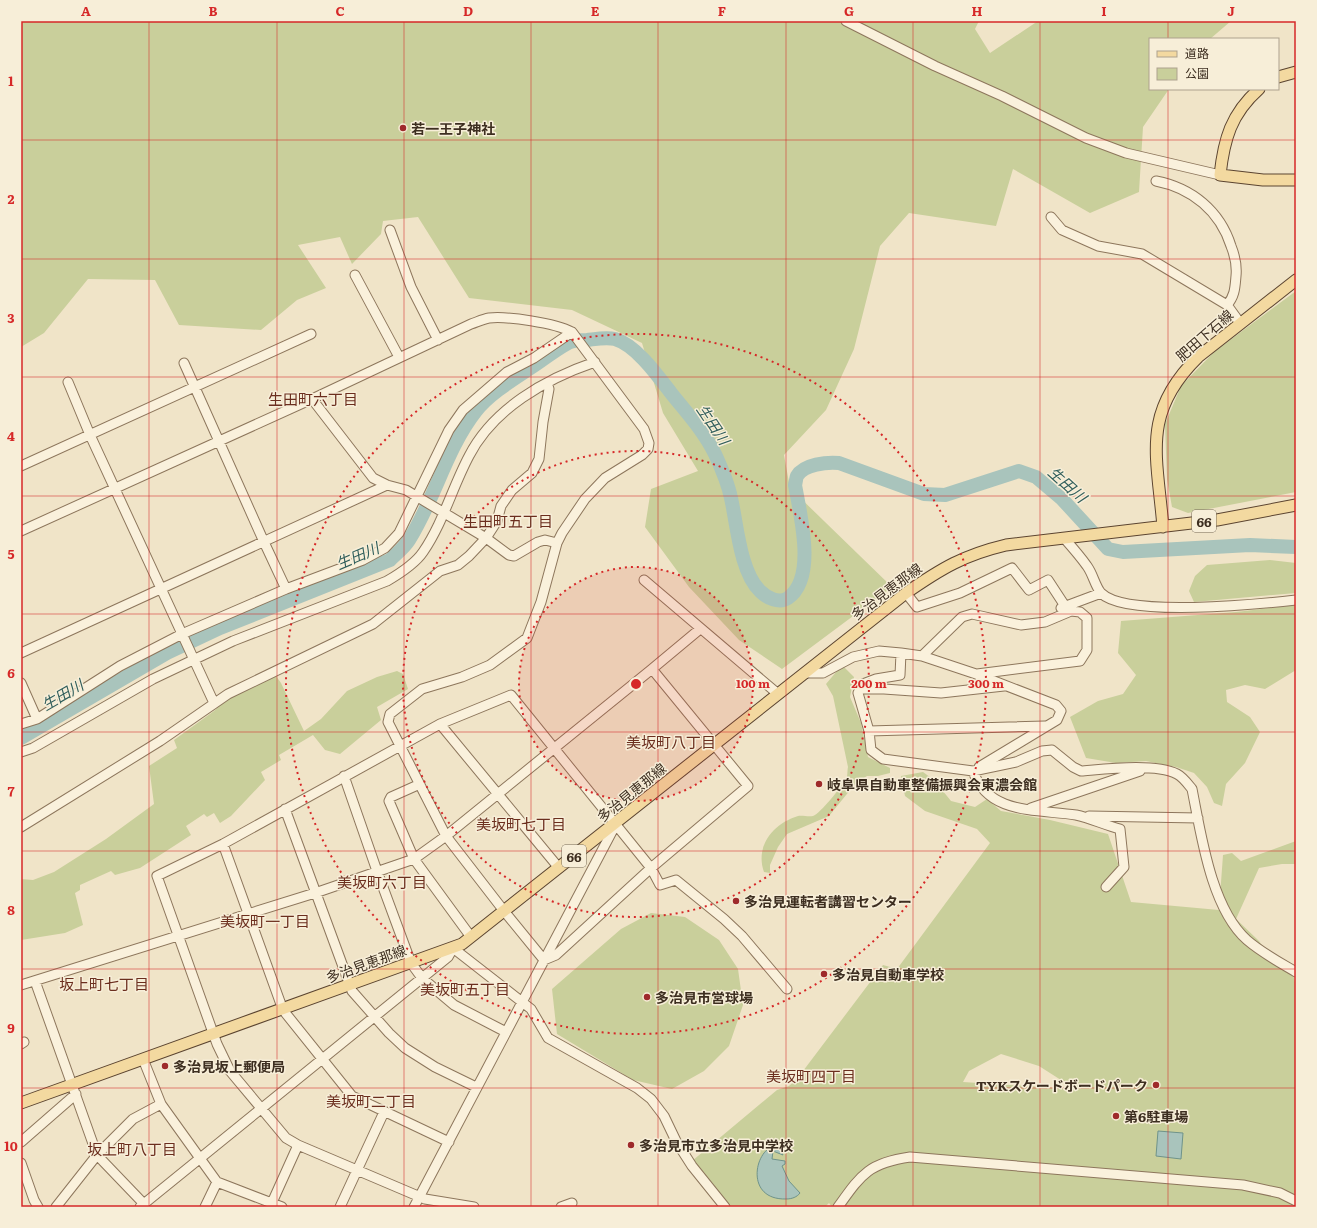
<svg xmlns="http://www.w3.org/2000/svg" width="1317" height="1228" viewBox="0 0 1317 1228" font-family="Literata,'Noto Sans JP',serif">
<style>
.green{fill:#c9cf9b;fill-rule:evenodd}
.water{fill:#a9c4bc;stroke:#6f938a}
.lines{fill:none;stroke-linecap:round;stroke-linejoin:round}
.river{stroke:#a9c4bc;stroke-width:14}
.minor-casing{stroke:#8d765c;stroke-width:11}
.major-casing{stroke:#5b4430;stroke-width:13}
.minor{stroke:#faf1dc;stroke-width:9}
.major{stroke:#f3d9a0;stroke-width:11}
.grid{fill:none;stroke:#d62828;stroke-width:1;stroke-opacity:0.55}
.ring{fill:none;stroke:#d62828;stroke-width:2;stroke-dasharray:2 4}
.poi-dot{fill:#9e2a2b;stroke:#f7eed8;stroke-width:1.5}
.labels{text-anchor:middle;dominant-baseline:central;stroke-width:3;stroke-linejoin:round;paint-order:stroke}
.shield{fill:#f7eed8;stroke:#756857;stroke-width:1}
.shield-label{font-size:13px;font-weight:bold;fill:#3d2e20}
.poi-label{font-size:14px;font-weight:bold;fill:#3d2e20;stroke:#f7eed8;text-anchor:start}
.street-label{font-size:14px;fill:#3d2e20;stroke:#f7eed8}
.neighbourhood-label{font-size:15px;fill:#6b2e1e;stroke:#f7eed8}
.water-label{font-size:15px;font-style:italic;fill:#2f5d5a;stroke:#f7eed8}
.centre{fill:#d62828;stroke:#f7eed8;stroke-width:2}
.ring-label{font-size:12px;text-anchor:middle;font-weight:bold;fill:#d62828;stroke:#f7eed8;stroke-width:3;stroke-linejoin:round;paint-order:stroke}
.neatline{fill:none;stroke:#d62828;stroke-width:1.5}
.grid-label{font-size:13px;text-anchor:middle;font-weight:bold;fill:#d62828}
</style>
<rect width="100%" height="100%" fill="#f0e4c8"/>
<path class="green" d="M 21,21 L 979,21 L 975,29 L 990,53 L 1038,21 L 1231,21 L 1210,39 L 1150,39 L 1150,89 L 1169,89 L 1143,127 L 1139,192 L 1090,213 L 1013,169 L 996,226 L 909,213 L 880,246 L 854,349 L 826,410 L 784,455 L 790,488 L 892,587 L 782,669 L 739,640 L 689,587 L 645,527 L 651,489 L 698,471 L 663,413 L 642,343 L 572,310 L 469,298 L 418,217 L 383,221 L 381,234 L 352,264 L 340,237 L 298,245 L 326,288 L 297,300 L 261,330 L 179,325 L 155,280 L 88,279 L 44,333 L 21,347 Z
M 1296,291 L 1296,492 L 1188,513 L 1172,507 L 1167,479 L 1165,424 L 1181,386 L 1214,352 Z
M 1270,560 L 1296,563 L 1296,593 L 1194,602 L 1189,591 L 1195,576 L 1207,565 Z
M 1296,605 L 1296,670 L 1265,689 L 1245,685 L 1226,690 L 1227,702 L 1250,717 L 1260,732 L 1245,763 L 1226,784 L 1222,806 L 1214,803 L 1207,787 L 1194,773 L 1176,767 L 1146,761 L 1116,763 L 1086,758 L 1070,717 L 1098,701 L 1123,694 L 1136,675 L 1118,653 L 1121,621 L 1236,612 Z
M 842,665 L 854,677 L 850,697 L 861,723 L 868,757 L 890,768 L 890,773 L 878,776 L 867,776 L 855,784 L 829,816 L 787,834 L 778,847 L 770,865 L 770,873 L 764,872 C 755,847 772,824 798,816 C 802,815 808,817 813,816 C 821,813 841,787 846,779 C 848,776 847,771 848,767 L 833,696 L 826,684 Z
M 397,671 L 403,674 L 408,689 L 377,707 L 381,720 L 340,754 L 325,750 L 313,735 L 279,755 L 281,760 L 261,772 L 265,780 L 231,816 L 220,823 L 214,813 L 207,817 L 204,814 L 186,826 L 191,835 L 140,868 L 115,875 L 111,871 L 80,885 L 80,890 L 75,893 L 83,925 L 65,933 L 21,940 L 21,879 L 33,880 L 54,872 L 106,839 L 154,804 L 149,766 L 177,748 L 174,740 L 214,711 L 227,699 L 276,676 L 281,683 L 304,731 L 321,719 L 347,691 L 377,677 Z
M 923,772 L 934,780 L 951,801 L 975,807 L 987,799 L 1001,811 L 1050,820 L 1108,834 L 1131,902 L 1219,910 L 1223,855 L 1232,853 L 1241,861 L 1296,841 L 1296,864 L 1282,864 L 1259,868 L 1236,919 L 1259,941 L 1270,958 L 1292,971 L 1296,986 L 1296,1207 L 832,1207 L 829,1203 L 825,1207 L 729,1207 L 692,1161 L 777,1090 L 789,1086 L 797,1079 L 883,965 L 897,969 L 990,843 L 977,829 L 925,811 L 905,796 L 901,776 ZM 1001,1054 L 1039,1066 L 1075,1089 L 963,1082 L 969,1071 Z
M 651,913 L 685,917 L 719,940 L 738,969 L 743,1005 L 729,1046 L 704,1071 L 672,1089 L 633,1080 L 557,1034 L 552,989 L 621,929 Z"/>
<path class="water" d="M 1158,1131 L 1183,1133 L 1181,1159 L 1156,1156 Z
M 774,1146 L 779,1148 L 783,1155 L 773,1151 L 772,1159 L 785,1161 L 785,1164 L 782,1166 L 789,1181 L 800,1193 C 797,1197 792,1199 786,1199 C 745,1200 754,1151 774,1146 Z"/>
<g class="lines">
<path class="river" d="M 21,738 L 167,653 L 220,628 L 390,560 C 396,554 404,548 409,540 C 435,499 446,449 476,411 C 489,394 514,379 532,367 C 544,359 555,350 568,343 C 573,340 581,340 587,340 C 596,339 606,337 615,339 C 636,345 658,376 671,393 C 686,412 704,431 715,454 C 721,467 728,483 731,498 C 737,524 740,572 760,591 C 767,598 779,604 788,598 C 817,578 800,514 795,485 C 796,482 796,478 797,476 C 804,464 827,462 839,463 L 924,494 L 945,495 L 1019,471 L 1036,477 L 1062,499 L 1108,549 L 1123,552 L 1250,545 L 1296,547"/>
<g class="minor-casing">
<path id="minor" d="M 846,21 L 935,66 L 1002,96 L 1086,138 L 1126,153 L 1220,175
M 1156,181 C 1192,188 1220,211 1231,246 C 1235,256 1237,266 1236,276 C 1235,287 1235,296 1227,305
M 1051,217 L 1062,230 L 1098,246 L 1142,254 L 1227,305 L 1240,323
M 390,230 L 411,287 L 438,340
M 355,275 L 399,357
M 184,363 L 264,542 L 286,589
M 68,382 L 90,435 L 214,703
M 312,399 L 373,478 L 387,485 L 406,490 L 486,538 L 509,555 L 514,556 L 538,542 L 545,540 L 557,543
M 21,466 L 311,334
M 21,531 L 312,399 L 471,324 C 477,322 483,319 489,318 C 508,316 555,323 572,332 L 644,429 L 649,443 L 648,449 L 642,455 L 605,478 L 585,499 L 562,533 L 557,543 L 541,602 L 527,638 L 490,665 L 462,677 L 422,689 L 390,714 L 388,722 L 446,836 L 504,911 L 544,960 L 556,955 L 651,868 L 748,786 L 652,669 L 446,836 L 414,859 L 315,893 L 21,985
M 1064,538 C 1072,547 1080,556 1087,566 C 1093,574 1095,586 1101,593 C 1126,618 1260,604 1296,600
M 644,580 L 778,694
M 906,593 L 917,607 L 960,593 L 1012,568 L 1029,590 L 1048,580 L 1065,606
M 1061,608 L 1101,593
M 21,653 L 387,485
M 901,653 L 900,675 L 876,679 L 863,684 L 858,693 L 869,731 L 871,750 L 883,759 L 973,771 L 1016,762 L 1042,751 L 1052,750 L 1073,767 L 1081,771 C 1106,769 1155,763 1177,774 C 1183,777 1188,784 1192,789 C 1201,834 1211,908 1247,940 C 1262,953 1279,962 1296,972
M 922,656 L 962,617 L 972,614 L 1021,625 L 1045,622 L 1071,611 L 1080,612 L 1087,618 L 1087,650 L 1080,661 L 977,674
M 652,669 L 700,629
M 806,673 L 823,673 L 853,657 L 879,651 L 901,653 L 922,656 L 976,674 L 1056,705 L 1061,711 L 1057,720 L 979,767
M 21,683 L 37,719
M 860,689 L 884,689 L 941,693 L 1004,686
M 21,724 L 37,719 L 120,666 L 182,634 L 286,589 L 363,560 L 385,548 L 399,533 L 449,430 L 463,410 L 507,372 L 534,358 L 572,332
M 440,724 L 559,868
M 869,731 L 1045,726
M 21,752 L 33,748 L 153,679 L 233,641 L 387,581 C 399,574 415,564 423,552 C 443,523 452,488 469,456 C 493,409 545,379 595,362
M 973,771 C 988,815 1037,809 1076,815 C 1090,818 1105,825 1120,829 L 1124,867 L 1106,887
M 344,776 L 377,871 L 411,963 L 422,978 L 454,1005 L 506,1032
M 420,784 L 391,797 L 389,801 L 414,859 L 471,937
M 1031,808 L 1140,771
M 285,809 L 352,991 L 389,1033 L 405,1048 L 435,1067 L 476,1087
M 1089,816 L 1198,818
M 21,827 L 160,741 L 228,694 L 373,624 L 440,571 L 458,565 L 469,556 L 486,538 L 497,521 L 501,506 L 512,490 L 532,473 L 539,459 L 543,422 L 549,389 L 547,383
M 223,844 L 283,1010 L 352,1096 L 449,1142
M 35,981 L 97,1155 L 144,1204
M 21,1044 L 24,1042
M 143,1059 L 161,1104 L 217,1182 L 282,1207
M 21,1142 L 76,1094
M 21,1163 L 34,1200 L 38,1207
M 56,1207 L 97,1155 L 133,1119 L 161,1104
M 140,1207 L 448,957 L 453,948 L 531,1009 L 548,1038 L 637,1088 L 651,1099 L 664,1116 L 676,1141 L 692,1166 L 725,1207
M 205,1207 L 217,1182
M 270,1207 L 298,1145
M 340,1207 L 384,1112
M 414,1207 L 616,824
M 474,1207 L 425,1199 L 298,1145 L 286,1138 L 230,1071 L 217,1044 L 157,876 L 223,844 L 440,724 L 511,695 L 651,868 L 660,885 L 676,880 L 724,919 L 742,936 L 787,989
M 561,1207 L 572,1203
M 838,1207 C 861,1175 868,1163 910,1157 L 1243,1185 L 1280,1193 L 1296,1201"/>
</g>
<g class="major-casing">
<path id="major" d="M 1278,77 L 1296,72
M 1259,89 C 1231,114 1224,139 1220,175 L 1263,180 L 1296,180
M 1163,527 C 1157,455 1141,413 1198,357 L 1296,280
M 21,1103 L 462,944 L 906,593 C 942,568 964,555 1006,545 L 1217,520 L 1296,505"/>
</g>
<use href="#minor" class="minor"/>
<use href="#major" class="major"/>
</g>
<path class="grid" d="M 149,21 L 149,1207M 277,21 L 277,1207M 404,21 L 404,1207M 531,21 L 531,1207M 658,21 L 658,1207M 786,21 L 786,1207M 913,21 L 913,1207M 1040,21 L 1040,1207M 1168,21 L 1168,39M 1168,89 L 1168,1207M 21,140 L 1296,140M 21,259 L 1296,259M 21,377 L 1296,377M 21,496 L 1296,496M 21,614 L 1296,614M 21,732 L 1296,732M 21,851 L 1296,851M 21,969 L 1296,969M 21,1088 L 1296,1088"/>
<circle cx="636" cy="684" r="117" fill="#d62828" fill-opacity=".12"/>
<g class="ring">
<circle cx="636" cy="684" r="117"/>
<circle cx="636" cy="684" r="233"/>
<circle cx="636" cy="684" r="350"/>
</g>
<g class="poi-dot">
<circle cx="403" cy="128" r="4"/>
<circle cx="819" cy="784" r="4"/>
<circle cx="736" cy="901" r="4"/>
<circle cx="824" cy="974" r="4"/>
<circle cx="647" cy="997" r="4"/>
<circle cx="165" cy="1066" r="4"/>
<circle cx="1156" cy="1085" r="4"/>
<circle cx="1116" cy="1116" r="4"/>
<circle cx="631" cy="1145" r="4"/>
</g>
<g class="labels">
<g class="shield">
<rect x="1192" y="510" width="24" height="22" rx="3"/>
<rect x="562" y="845" width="24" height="22" rx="3"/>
</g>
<g class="shield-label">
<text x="1204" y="521">66</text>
<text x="574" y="856">66</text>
</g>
<g class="poi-label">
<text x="411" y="128">若一王子神社</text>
<text x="827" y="784">岐阜県自動車整備振興会東濃会館</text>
<text x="744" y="901">多治見運転者講習センター</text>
<text x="832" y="974">多治見自動車学校</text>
<text x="655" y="997">多治見市営球場</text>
<text x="173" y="1066">多治見坂上郵便局</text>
<text x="1148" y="1085" text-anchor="end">TYKスケードボードパーク</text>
<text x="1124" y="1116">第6駐車場</text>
<text x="639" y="1145">多治見市立多治見中学校</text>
</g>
<g class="street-label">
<text transform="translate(1204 335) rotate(-41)">肥田下石線</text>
<text transform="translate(886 591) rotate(-37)">多治見恵那線</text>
<text transform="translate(631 792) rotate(-39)">多治見恵那線</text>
<text transform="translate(366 963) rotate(-20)">多治見恵那線</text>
</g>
<g class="neighbourhood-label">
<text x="313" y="398">生田町六丁目</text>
<text x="508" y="520">生田町五丁目</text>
<text x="671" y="741">美坂町八丁目</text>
<text x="521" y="823">美坂町七丁目</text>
<text x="382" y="881">美坂町六丁目</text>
<text x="265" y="920">美坂町一丁目</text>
<text x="104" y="983">坂上町七丁目</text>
<text x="465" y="988">美坂町五丁目</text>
<text x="811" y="1075">美坂町四丁目</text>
<text x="371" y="1100">美坂町二丁目</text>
<text x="132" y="1148">坂上町八丁目</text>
</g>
<g class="water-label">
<text transform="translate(714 424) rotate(56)">生田川</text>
<text transform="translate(1068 484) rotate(42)">生田川</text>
<text transform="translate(357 555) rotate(-23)">生田川</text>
<text transform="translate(62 694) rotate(-30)">生田川</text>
</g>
</g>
<circle cx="636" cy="684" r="6" class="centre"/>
<g class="ring-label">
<text x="753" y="688">100 m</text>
<text x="869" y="688">200 m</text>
<text x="986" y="688">300 m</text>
</g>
<rect width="1317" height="1228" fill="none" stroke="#f7eed8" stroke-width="44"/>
<rect x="1149" y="38" width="130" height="52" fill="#f7eed8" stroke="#ada18e"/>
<rect x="1157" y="51" width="20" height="6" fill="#f3d9a0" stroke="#ada18e"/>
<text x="1185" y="58" font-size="12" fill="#3d2e20">道路</text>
<rect x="1157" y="68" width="20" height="12" fill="#c9cf9b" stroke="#ada18e"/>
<text x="1185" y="78" font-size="12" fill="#3d2e20">公園</text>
<rect x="22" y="22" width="1273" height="1184" class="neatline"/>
<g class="grid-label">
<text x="86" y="16">A</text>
<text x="213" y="16">B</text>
<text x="340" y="16">C</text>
<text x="468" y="16">D</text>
<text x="595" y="16">E</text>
<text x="722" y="16">F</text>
<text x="849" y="16">G</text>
<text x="977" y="16">H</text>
<text x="1104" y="16">I</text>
<text x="1231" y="16">J</text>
<text x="11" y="86">1</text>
<text x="11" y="204">2</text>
<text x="11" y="323">3</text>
<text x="11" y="441">4</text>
<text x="11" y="559">5</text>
<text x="11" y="678">6</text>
<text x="11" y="796">7</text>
<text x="11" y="915">8</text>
<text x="11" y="1033">9</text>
<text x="11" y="1151">10</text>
</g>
</svg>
